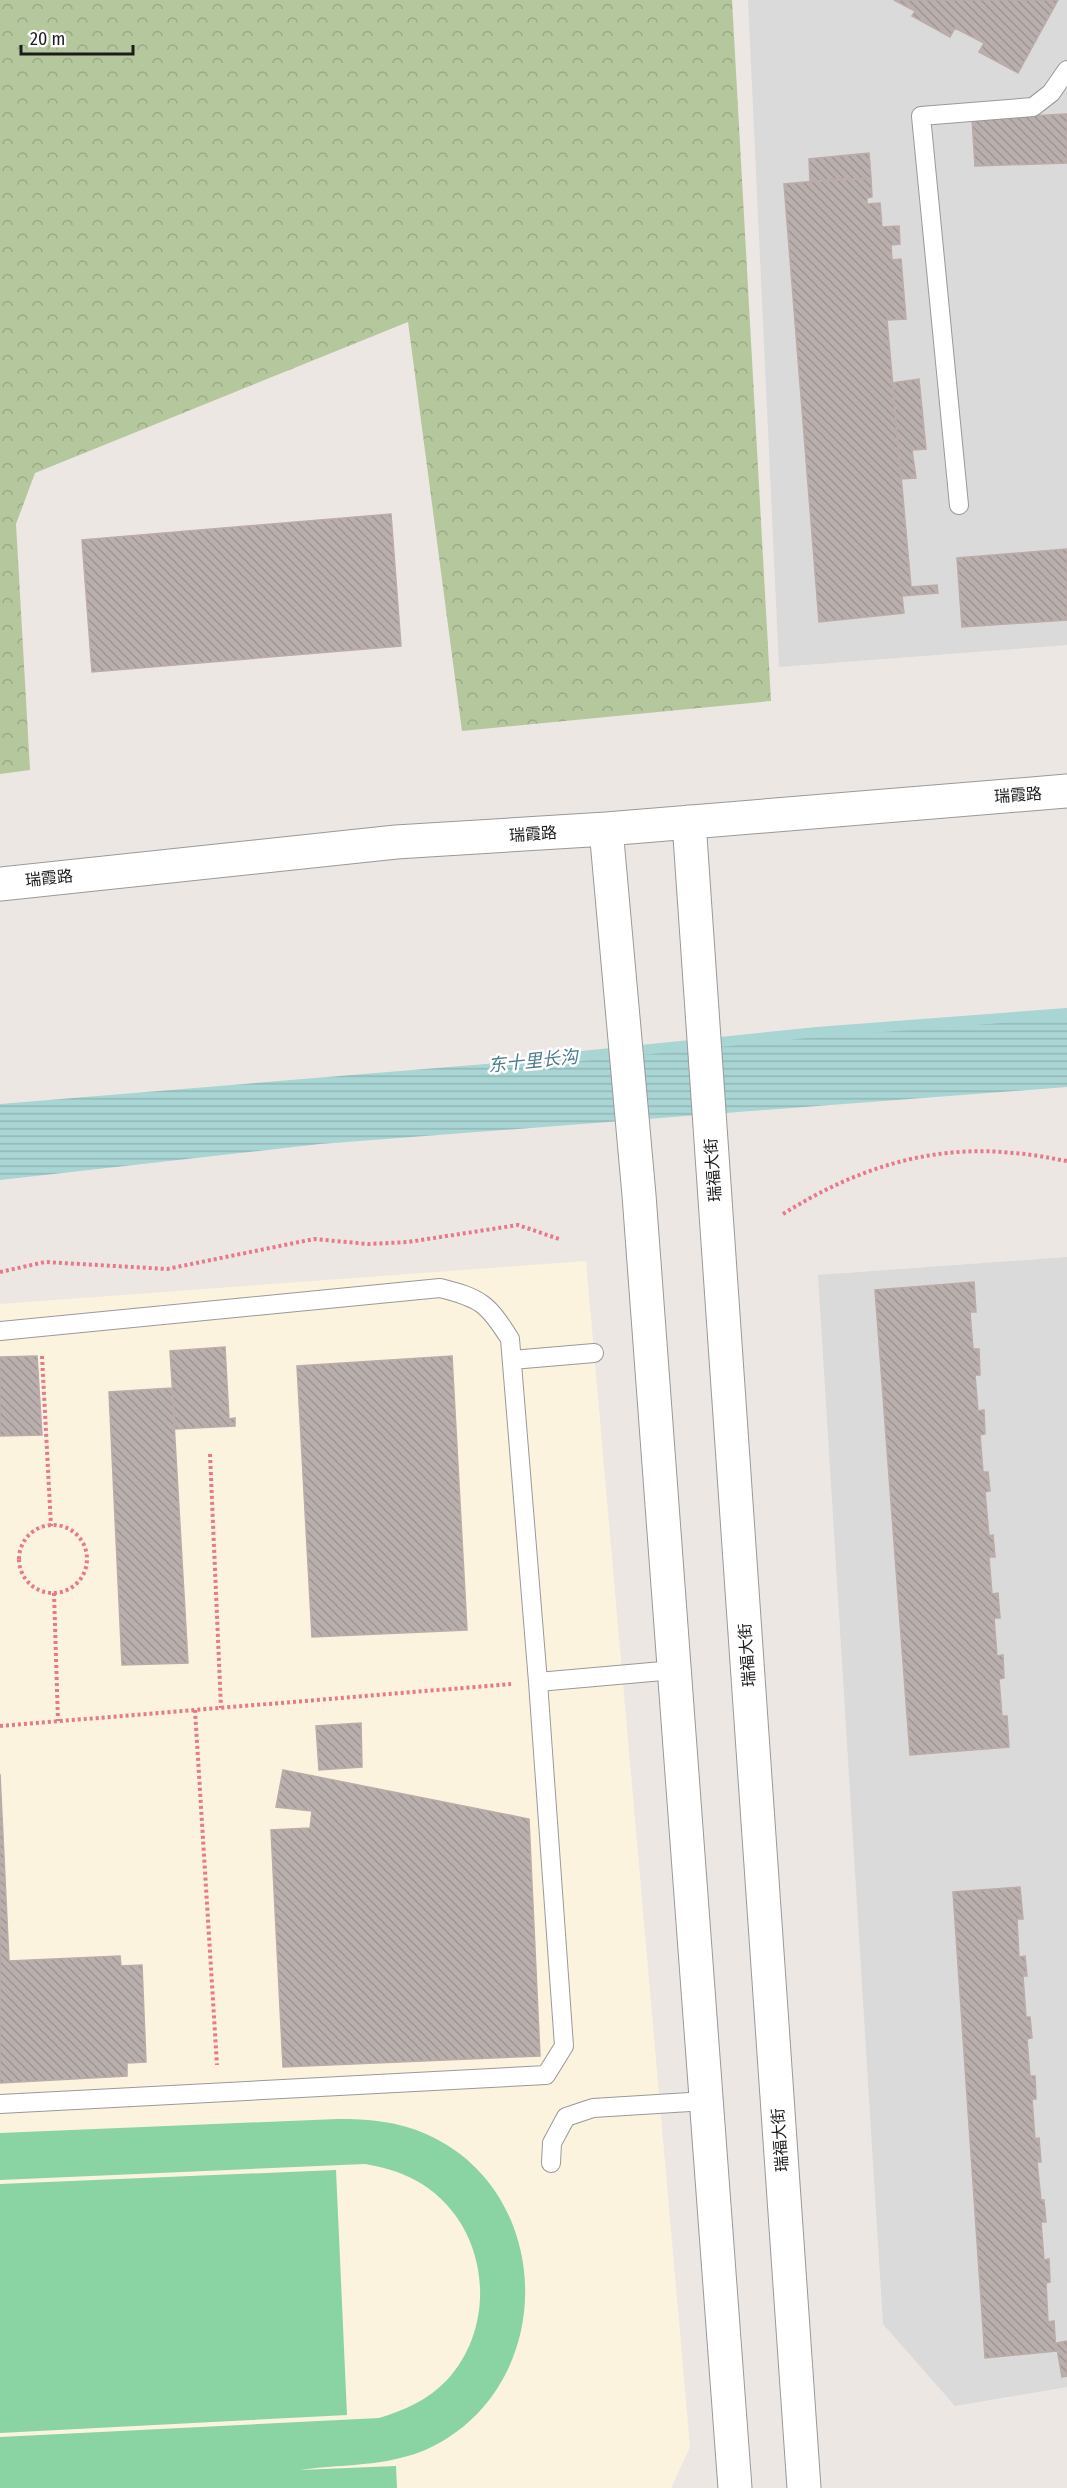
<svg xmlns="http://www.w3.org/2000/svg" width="1067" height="2488" viewBox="0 0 1067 2488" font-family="'Fira Sans Condensed','Noto Sans SC',sans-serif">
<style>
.residential{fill:#dadada}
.education{fill:#fbf3de}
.forest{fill:url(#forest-crowns)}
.pitch{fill:#8ad3a3}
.water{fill:url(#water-rules)}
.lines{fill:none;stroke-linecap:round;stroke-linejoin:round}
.stream{stroke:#a9d5d4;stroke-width:10}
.building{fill:url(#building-back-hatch);stroke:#bcaba8;stroke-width:1.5}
.service-casing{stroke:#999;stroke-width:20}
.tertiary-casing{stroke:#999;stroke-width:35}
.path{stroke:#e9788b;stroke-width:4;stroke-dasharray:3 3;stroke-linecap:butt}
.service{stroke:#fff;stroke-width:18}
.tertiary{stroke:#fff;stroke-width:33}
.labels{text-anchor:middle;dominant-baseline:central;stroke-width:5;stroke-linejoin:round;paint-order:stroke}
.street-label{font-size:16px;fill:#1c1c1c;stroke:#fff}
.water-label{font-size:18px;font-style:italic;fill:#4b7c8b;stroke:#fff}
</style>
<defs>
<pattern id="forest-crowns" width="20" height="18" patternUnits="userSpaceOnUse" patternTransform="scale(1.5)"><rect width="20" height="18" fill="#b5c79d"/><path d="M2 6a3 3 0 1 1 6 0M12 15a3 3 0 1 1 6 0" fill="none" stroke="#9baa87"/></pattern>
<pattern id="water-rules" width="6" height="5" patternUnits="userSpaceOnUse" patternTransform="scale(1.5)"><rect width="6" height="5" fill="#a9d5d4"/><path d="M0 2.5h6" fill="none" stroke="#91b6b5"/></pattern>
<pattern id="building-back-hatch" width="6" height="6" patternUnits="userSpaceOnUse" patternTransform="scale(1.5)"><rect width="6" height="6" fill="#b9afad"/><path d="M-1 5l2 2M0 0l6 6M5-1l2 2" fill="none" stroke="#9e9694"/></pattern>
</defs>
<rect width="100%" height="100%" fill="#ede7e3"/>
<path class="residential" d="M 748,0 L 1067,0 L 1067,645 L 779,667 Z
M 1067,1257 L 1067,2387 L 955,2406 L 883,2324 L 818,1275 Z"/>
<path class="education" d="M 586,1261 L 690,2447 L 671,2488 L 0,2488 L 0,1304 Z"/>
<path class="forest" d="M 0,0 L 732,0 L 771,701 L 462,731 L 408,322 L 35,473 L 16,524 L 30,770 L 0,774 Z"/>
<path class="pitch" d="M 337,2119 C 368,2119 397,2121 426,2134 C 552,2189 559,2374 441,2442 C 396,2468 349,2463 300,2470 L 396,2466 L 397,2488 L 0,2488 L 0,2437 L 379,2418 C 405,2410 428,2400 447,2380 C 502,2320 487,2217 413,2179 C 398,2171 382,2167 365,2164 L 0,2180 L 0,2133 Z
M 336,2170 L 347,2415 L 0,2433 L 0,2184 Z"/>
<path class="water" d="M 1067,1016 L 1067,1087 L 320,1144 L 0,1180 L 0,1104 Z"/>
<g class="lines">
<path class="stream" d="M 562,1058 L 817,1032 L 1067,1013"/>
</g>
<path class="building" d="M 894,0 L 1058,0 L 1018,73 L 979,52 L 984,43 L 955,28 L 950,37 L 912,16 L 915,11 Z
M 1067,114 L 1067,163 L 975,166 L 972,119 Z
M 869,153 L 871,178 L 810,182 L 809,159 Z
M 850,178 L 851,180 L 871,178 L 872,197 L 867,198 L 867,204 L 880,203 L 882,227 L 899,226 L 900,244 L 891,245 L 892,260 L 901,259 L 906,319 L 887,320 L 911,587 L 937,585 L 938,593 L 902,596 L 904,613 L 819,622 L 784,184 Z
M 919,379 L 926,449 L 912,450 L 916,478 L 901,479 L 892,383 Z
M 391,514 L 401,646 L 92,672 L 82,540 Z
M 1067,549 L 1067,620 L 962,627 L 957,558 Z
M 974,1282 L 976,1312 L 970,1312 L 973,1349 L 979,1349 L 980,1375 L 975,1375 L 978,1411 L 984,1410 L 985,1434 L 980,1435 L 983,1472 L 988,1472 L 990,1491 L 985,1492 L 989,1536 L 993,1535 L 995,1557 L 989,1557 L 992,1594 L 998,1593 L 1000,1618 L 994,1618 L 997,1656 L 1003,1655 L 1004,1678 L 999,1679 L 1002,1716 L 1007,1716 L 1009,1747 L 910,1755 L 875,1290 Z
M 225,1347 L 229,1419 L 235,1418 L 235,1426 L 175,1429 L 170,1351 Z
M 37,1356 L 42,1435 L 0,1436 L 0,1357 Z
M 452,1356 L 467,1630 L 312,1637 L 297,1366 Z
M 172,1388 L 188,1663 L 122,1665 L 109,1392 Z
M 361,1723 L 362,1767 L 319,1770 L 316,1726 Z
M 283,1770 L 529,1819 L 540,2056 L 283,2067 L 271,1830 L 310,1828 L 312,1811 L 276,1807 Z
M 0,1774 L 9,1961 L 120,1956 L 121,1966 L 142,1965 L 146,2062 L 127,2063 L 127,2076 L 0,2083 Z
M 1020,1887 L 1023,1919 L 1017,1919 L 1019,1957 L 1025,1956 L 1027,1976 L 1023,1976 L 1026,2017 L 1030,2017 L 1032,2038 L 1027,2039 L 1030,2076 L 1035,2076 L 1036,2099 L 1032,2099 L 1035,2139 L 1039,2138 L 1041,2162 L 1037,2162 L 1041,2200 L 1044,2200 L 1046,2222 L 1041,2222 L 1044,2260 L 1049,2259 L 1050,2282 L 1046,2283 L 1048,2322 L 1054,2321 L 1056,2351 L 985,2358 L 953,1892 Z
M 1067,2341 L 1067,2376 L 1062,2377 L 1056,2343 Z"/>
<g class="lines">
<g class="service-casing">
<path id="service" d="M 959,505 L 921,116 L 1033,107 L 1051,93 L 1067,70
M 0,1331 L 440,1288 C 481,1298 488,1304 510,1339 L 538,1682 L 564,2046 L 546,2075 L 0,2104
M 512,1360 L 594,1353
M 538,1682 L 674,1670
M 551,2163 L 552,2143 L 566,2117 L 593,2108 L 706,2101"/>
</g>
<g class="tertiary-casing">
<path id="tertiary" d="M 689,822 L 804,2488
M 606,829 L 639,1195 L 735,2488
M 0,884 L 396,842 L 606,829 L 1067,791"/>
</g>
<path class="path" d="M 783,1214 C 853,1170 929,1144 1013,1153 C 1031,1154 1049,1158 1067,1161
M 0,1272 L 45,1262 L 167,1269 L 314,1239 L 368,1244 L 408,1242 L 518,1225 L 559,1239
M 42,1356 L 51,1526
M 210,1454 L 221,1708
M19 1559a34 34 0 1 1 68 0a34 34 0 1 1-68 0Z
M 54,1593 L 58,1721
M 195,1710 L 217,2065
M 0,1726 L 511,1684"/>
<use href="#service" class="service"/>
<use href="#tertiary" class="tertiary"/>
</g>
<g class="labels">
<g class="street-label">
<text transform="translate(1018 795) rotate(-4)">瑞霞路</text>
<text transform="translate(533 834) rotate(-4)">瑞霞路</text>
<text transform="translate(49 878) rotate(-6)">瑞霞路</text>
<text transform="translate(713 1170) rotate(-94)">瑞福大街</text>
<text transform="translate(747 1655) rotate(-94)">瑞福大街</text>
<text transform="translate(780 2140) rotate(-94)">瑞福大街</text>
</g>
<g class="water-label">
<text transform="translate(533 1061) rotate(-6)">东十里长沟</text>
</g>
</g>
<path d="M21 45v9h112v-9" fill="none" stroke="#1c1c1c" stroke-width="3"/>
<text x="30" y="45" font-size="18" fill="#1c1c1c" stroke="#ffffff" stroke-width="4.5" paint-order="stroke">20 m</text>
</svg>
